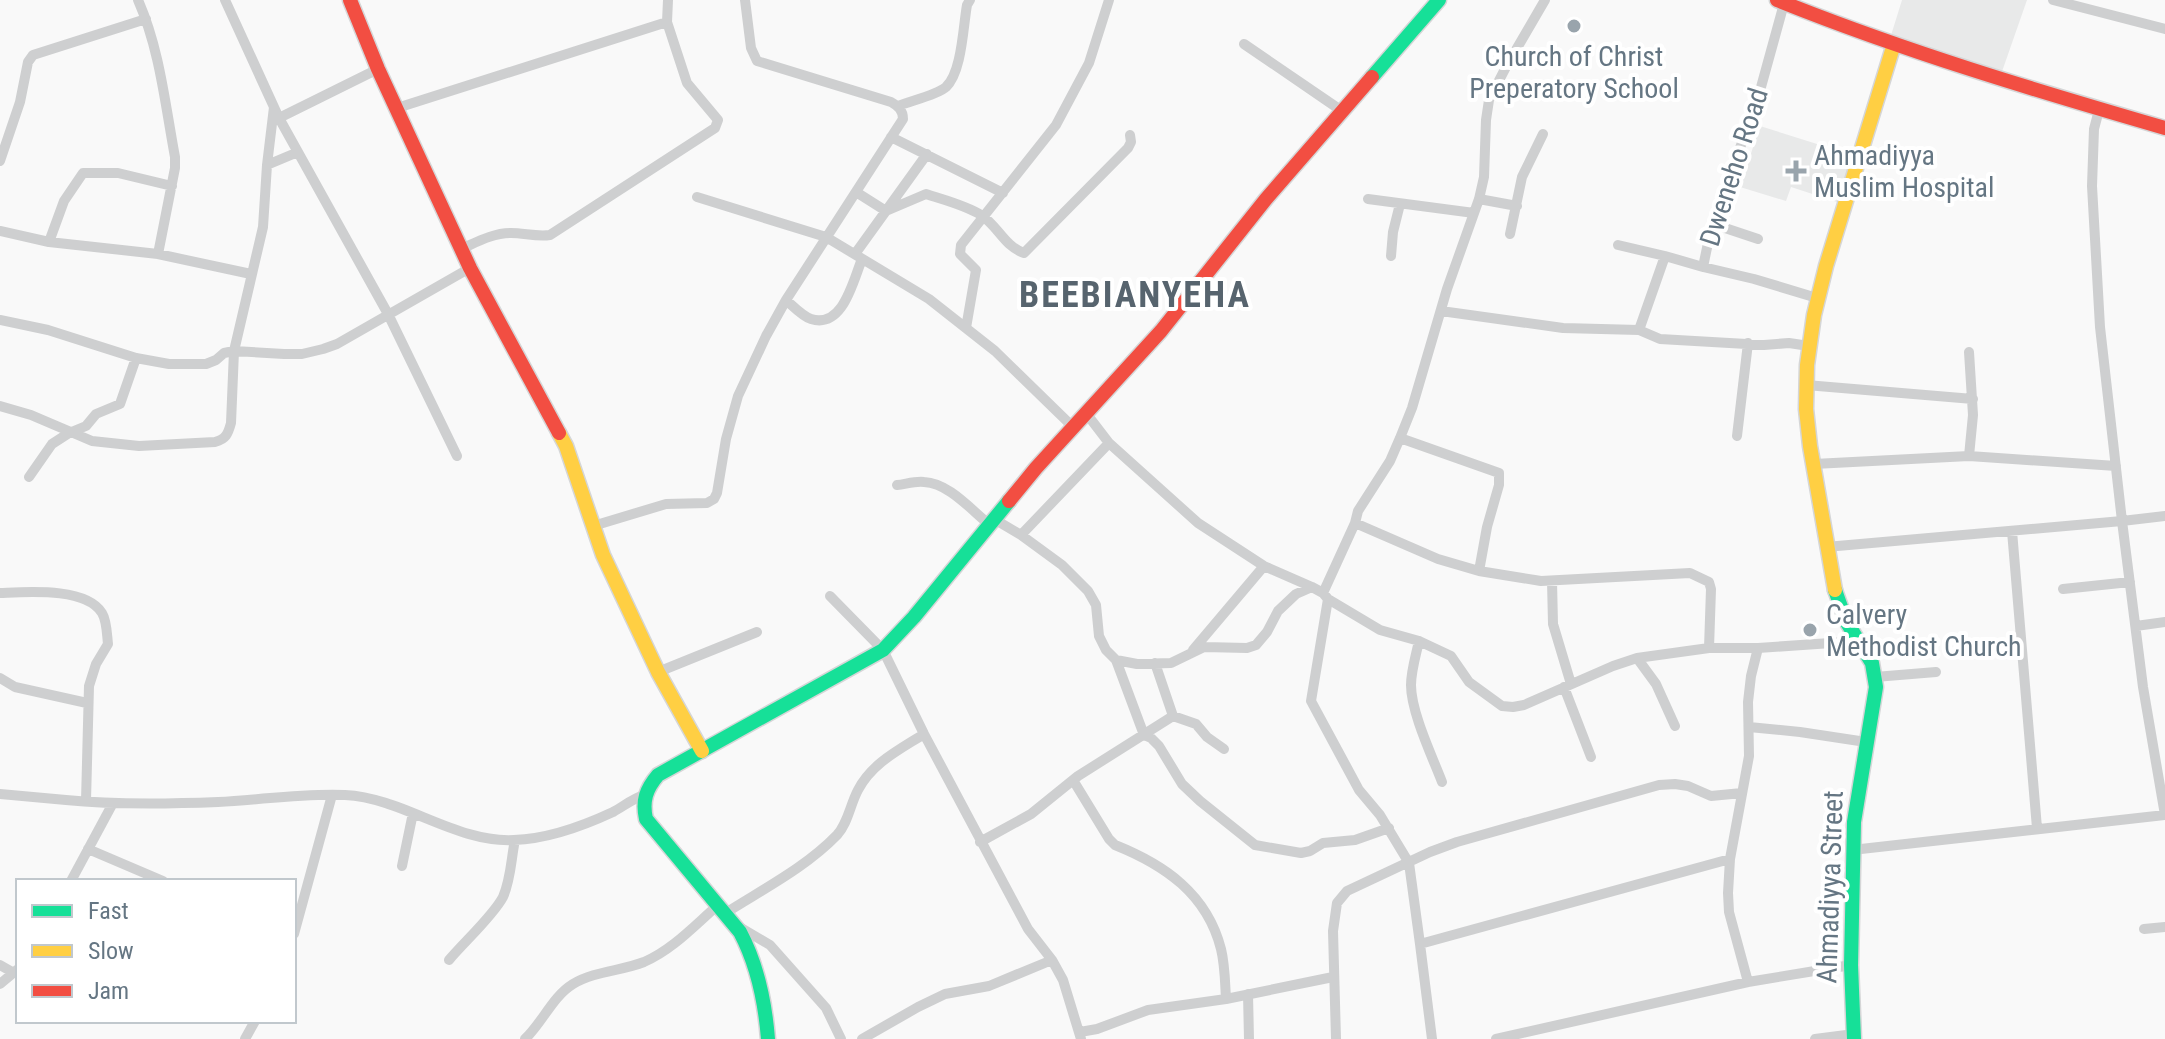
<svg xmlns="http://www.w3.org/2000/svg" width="2165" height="1039" viewBox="0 0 2165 1039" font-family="'Roboto Condensed',sans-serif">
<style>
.built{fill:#e8e9e9}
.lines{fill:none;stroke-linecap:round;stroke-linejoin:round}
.fast-casing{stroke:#d5d6d7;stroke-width:17}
.slow-casing{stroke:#d5d6d7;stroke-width:17}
.jam-casing{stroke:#d5d6d7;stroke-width:17}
.street{stroke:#cecfd0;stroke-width:10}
.fast{stroke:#16e098;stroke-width:14}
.slow{stroke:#ffcf43;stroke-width:14}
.jam{stroke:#f24e42;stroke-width:14}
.poi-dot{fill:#99a4ac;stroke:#fff;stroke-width:3}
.labels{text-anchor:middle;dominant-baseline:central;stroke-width:8;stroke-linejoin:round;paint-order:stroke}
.poi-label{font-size:28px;fill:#657683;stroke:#fff;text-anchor:start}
.street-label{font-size:28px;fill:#657683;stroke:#fff}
.district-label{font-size:36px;font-weight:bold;letter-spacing:2px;fill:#57646e;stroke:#fff}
</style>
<rect width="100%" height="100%" fill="#f9f9f9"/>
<path class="built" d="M 1902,0 L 2027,0 L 1998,83 L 1888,45 Z
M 1760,126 L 1852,155 L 1837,202 L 1791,187 L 1786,201 L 1740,187 Z"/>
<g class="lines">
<g class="fast-casing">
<path id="fast" d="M 1372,77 L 1439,0
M 1835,590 L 1846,621 L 1872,663 L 1876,687 L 1854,822 L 1851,965 L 1854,1039
M 768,1039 C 765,1001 758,966 740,932 L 646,819 C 642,801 646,789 658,775 L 883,650 L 914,617 L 1009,501"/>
</g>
<g class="slow-casing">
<path id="slow" d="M 559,433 L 566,446 L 603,555 L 658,672 L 702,751
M 1835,590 L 1810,446 L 1806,409 L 1807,365 L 1814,315 L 1826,266 L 1894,44"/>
</g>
<g class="jam-casing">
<path id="jam" d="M 350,0 L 378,69 L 470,268 L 559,433
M 1777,0 C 1904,51 2034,90 2165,128
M 1009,501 L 1036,468 L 1161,331 L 1266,199 L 1372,77"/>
</g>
<path class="street" d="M 138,0 C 160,50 165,104 175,157 L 175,168 L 158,254
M 225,0 L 279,118 L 388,314 L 457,456
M 2053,0 L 2165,29
M 1244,44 L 1342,111
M 898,106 C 910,101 937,95 946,87 C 962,72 963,27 967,5 L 970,0
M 397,108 L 667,22
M 279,118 L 378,69
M 891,137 L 1003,193
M 0,161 L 20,102 L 28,62 L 33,55 L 146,19
M 267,165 L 298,152
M 856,192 L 886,211 L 926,194 C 944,200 965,205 981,215 C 998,226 1004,246 1024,253 L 1128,148 L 1131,142 L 1130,135
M 697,197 L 826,237 L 929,299 L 995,351 L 1073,427
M 1368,199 L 1474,213
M 1479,199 L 1517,206
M 1716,225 L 1758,239
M 0,231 L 49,242 L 158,254 L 251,274
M 1510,234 L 1522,177 L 1543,134
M 49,242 L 64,201 L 83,173 L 118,173 L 172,186
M 1618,245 L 1665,256
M 461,249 C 477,242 493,233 511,233 C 524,233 537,237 550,235 L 715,128 L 718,120 L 687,83 L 667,22 L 668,0
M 855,254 L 927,154
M 1391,256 L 1393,232 L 1400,204
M 1703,267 L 1754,279 L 1817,298
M 786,300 C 793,306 802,316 811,319 C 843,329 853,281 862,259
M 1441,311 L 1563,328 L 1639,330 L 1660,339 L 1764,345 L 1789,343 L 1809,346
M 0,320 L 48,330 L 136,358 L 169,364 L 206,364 L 216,360 L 224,353 L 234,351 L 284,354 L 302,354 L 323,349 L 337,344 L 470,268
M 966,328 L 976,270 L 960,254 L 961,245 L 1056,125 L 1089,63 L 1109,0
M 1639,330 L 1665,256 L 1703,267 L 1708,243 L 1716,225 L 1731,173 L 1758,98 L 1785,0
M 1806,385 L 1973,399
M 0,406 L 31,415 L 92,441 L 139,446 L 215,442 C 226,439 228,434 231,423 L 234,351 L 263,227 L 267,165 L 274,107
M 1086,413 L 1109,443 L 1198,523 L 1264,566 L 1312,587 L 1323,593 L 1328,599 L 1311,701 L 1359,790 L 1380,815 L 1409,863 L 1420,944
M 1737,436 L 1748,343
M 1400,438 L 1499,473 L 1499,485 L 1487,527 L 1479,571
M 1969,456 L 1973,415 L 1969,352
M 1814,464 L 1969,456 L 2116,466
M 29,477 L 52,444 L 69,433 L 86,426 L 96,414 L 120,404 L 136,358
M 897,485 C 906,484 915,481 924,482 C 949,483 971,510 990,525
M 994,519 L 1021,535 L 1062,565 L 1088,591 L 1096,605 L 1099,636 L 1106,650 L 1116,660 L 1144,735 L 1151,738 L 1159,746 L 1182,784 L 1200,801 L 1255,845 L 1301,853 L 1310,851 L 1323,843 L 1355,840 L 1389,828
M 1355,523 L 1438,559 L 1479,571 L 1541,581 L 1690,573 L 1709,582 L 1711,589 L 1709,648
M 593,526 L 666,504 L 707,503 L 714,499 L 717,493 L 726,439 L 738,396 L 766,336 L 786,300 L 903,119 C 903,110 898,106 891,102 L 757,61 L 751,48 L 745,0
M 2012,531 L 2037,828
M 1021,535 L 1109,443
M 1826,547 L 2122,521 L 2100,327 L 2092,186 L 2094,129 L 2099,110
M 1552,581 L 1553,624 L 1571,684
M 2063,589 L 2130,582
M 0,593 C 27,592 86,587 102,613 C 107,621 107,636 108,644 L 96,664 L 89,686 L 86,801
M 1323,593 L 1355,523 L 1358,511 L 1390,461 L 1400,438 L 1412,408 L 1447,289 L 1479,199 L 1484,177 L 1486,120 L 1489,100 L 1506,67 L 1545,0
M 830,596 L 883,650 L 924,734 L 1028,929 L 1052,960 L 1063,980 L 1081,1039
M 1328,599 L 1380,630 L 1419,641 L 1451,656 L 1469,682 L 1502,706 L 1513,707 L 1524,705 L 1613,666 L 1637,658 L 1709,648 L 1758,648 L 1860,641
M 2136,626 L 2165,622
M 1419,641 C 1416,655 1411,671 1411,685 C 1411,712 1432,756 1442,782
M 1193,650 L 1264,566
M 1637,658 L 1656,684 L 1675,726
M 1116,660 L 1137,664 L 1171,663 L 1204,647 L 1247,648 L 1256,645 L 1267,632 L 1278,611 L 1296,594 L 1312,587
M 1155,663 L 1173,716
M 658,672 L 757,632
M 1875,677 L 1936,672
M 0,678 L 15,687 L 87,703
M 1564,687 L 1591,757
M 1749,727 L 1800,732 L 1866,742
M 1073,780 L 1109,839 L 1115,845 C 1165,865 1207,894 1221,949 C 1225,965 1225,983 1226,999
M 0,794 C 22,796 44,798 66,800 C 116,805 168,804 218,802 C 260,800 303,793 345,795 C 404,798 455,843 514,840 C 547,839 583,826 613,812 C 624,806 632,799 644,795
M 980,842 L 1031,814 L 1078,776 L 1173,716 L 1196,724 L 1207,737 L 1224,749
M 88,849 L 163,881
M 1852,850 L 2165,815 L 2143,687 L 2122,521 L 2165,516
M 402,866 L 413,813
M 71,881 L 113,803
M 724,914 C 763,889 805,868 837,835 C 848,823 850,805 858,790 C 872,763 899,750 924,734
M 736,925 L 770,945 L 826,1008 L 841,1039
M 2144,929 L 2165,927
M 294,934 L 332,795
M 449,960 C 464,942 493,916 503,897 C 511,879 511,859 515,840
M 0,965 L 14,973
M 1748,982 L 1729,912 L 1728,893 L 1730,859 L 1749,756 L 1748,702 L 1751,676 L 1758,648
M 0,984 L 18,969
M 1248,994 L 1249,1039
M 1080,1032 L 1097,1029 L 1148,1010 L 1226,999 L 1333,977
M 245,1039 L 255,1021
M 525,1039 C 543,1022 552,997 573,984 C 595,971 621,971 644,962 C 672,950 694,926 717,906
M 862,1039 L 918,1007 L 945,994 L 989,986 L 1052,960
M 1336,1039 L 1333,931 L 1337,903 L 1347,891 L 1430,852 L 1457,842 L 1659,785 L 1675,784 L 1688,786 L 1711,796 L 1742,793
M 1432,1039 L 1420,944 L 1730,859
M 1496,1039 L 1748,982 L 1851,965
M 1815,1039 L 1854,1034"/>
<use href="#fast" class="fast"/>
<use href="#slow" class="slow"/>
<use href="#jam" class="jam"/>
</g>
<g class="poi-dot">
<circle cx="1574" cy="26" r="8"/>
<path d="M1792 159h8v8h8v8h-8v8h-8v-8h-8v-8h8z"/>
<circle cx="1810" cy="630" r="8"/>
</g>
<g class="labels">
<g class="poi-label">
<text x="1574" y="56" text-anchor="middle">Church of Christ<tspan x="1574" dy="32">Preperatory School</tspan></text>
<text x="1814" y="155">Ahmadiyya<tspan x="1814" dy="32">Muslim Hospital</tspan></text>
<text x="1826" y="614">Calvery<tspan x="1826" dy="32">Methodist Church</tspan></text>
</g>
<g class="street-label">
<text transform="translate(1734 167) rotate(-72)">Dweneho Road</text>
<text transform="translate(1830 887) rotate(-88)">Ahmadiyya Street</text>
</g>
<g class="district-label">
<text x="1135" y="295">BEEBIANYEHA</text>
</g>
</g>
<rect x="16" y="879" width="280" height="144" fill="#ffffff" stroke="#c1c8cd" stroke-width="2"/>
<rect x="32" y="905" width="40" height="12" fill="#16e098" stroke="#c1c8cd" stroke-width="2"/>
<text x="88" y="919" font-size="24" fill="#657683">Fast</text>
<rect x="32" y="945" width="40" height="12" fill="#ffcf43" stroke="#c1c8cd" stroke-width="2"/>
<text x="88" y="959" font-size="24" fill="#657683">Slow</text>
<rect x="32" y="985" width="40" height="12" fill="#f24e42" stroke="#c1c8cd" stroke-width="2"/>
<text x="88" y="999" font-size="24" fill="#657683">Jam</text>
</svg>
